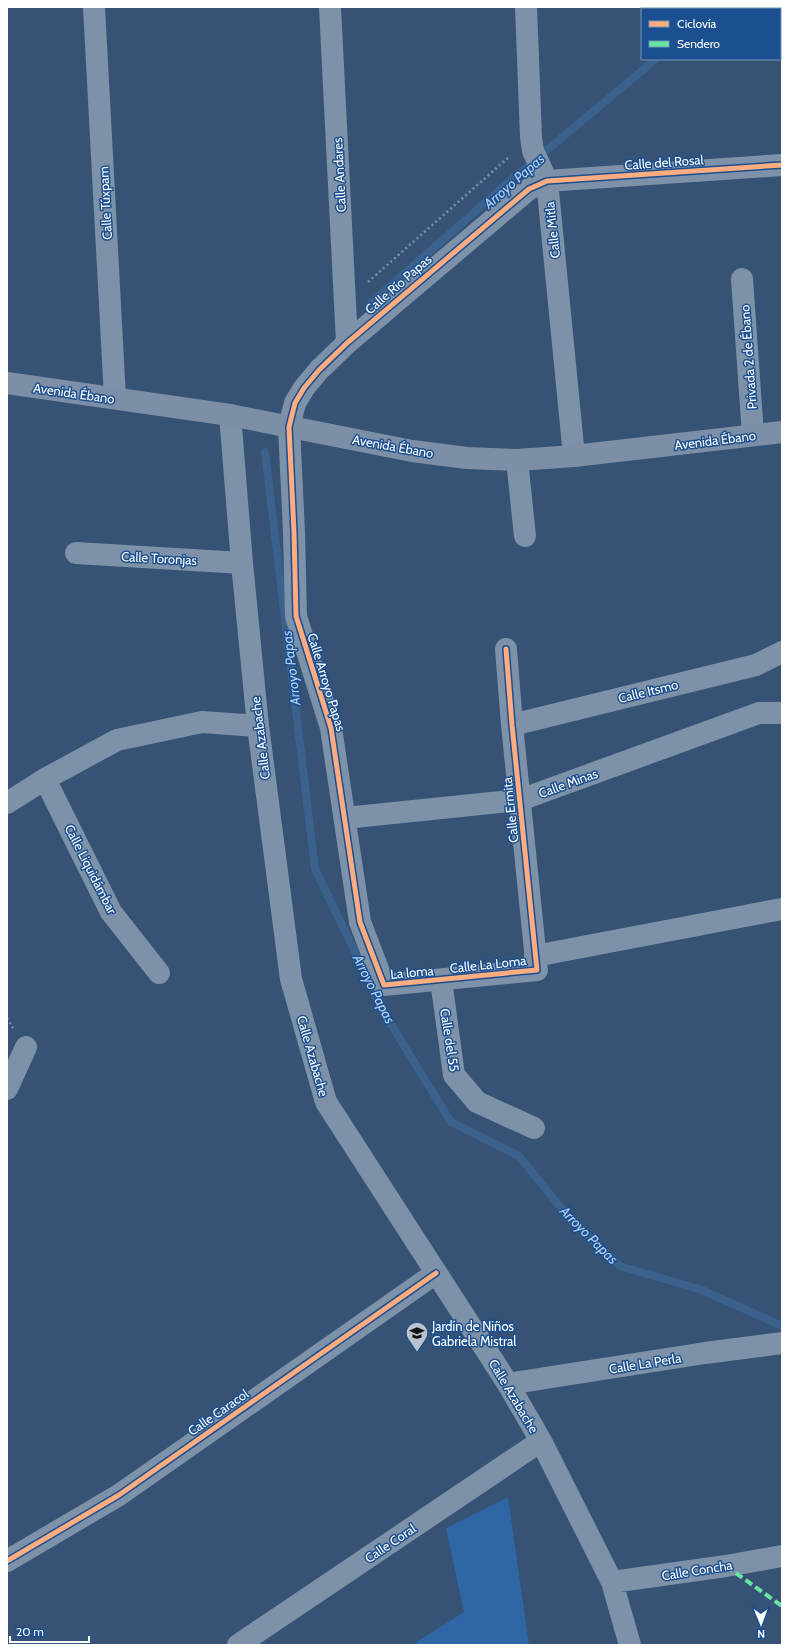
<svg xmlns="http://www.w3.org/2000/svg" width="789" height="1652" viewBox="0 0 789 1652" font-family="Cabin,sans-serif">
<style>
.green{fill:#2f66a5}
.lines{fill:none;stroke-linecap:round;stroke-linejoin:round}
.stream{stroke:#3b618d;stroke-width:8}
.path{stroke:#7d92a8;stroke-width:2.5;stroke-dasharray:2 3;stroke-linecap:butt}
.minor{stroke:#7d92a8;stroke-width:22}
.major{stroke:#7d8ea7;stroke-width:22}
.quiet{stroke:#66e7a1;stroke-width:4;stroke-dasharray:8 4;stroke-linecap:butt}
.cycleway-casing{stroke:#1b4f8f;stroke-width:8}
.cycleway{stroke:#ffac80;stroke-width:5}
.labels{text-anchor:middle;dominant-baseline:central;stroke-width:3;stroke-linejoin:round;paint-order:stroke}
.street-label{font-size:13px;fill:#fff;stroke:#1b4f8f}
.poi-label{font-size:13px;fill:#fff;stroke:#1b4f8f;text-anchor:start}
.water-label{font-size:14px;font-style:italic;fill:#b5d3f5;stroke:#1b4f8f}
</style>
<rect width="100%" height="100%" fill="#365274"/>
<path class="green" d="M 508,1497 L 529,1645 L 412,1645 L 464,1612 L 446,1528 Z"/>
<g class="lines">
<path class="stream" d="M 715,9 L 717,7
M 372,302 L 510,181 L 656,59
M 265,452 L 315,869 L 387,1018 L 451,1122 L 519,1156 L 570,1219 L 620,1266 L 702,1290 L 782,1326"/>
<path class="path" d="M 368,282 L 509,157
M 7,1018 L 13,1028"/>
<path class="minor" d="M 94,7 L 115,398
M 330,7 L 347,343
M 526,7 L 531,137 L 533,151 L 547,181 L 574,456
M 742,279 L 753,435
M 230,415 L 242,563 L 258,726 L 291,979 L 326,1102 L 508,1384 L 541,1441 L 612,1582 L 630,1645
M 517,460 L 525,536
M 76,553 L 242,563
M 506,649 L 512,725 L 537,970 L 384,985 L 360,922 L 331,728 L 296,616 L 294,532 L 289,427 L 295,403 L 304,388 L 319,370 L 347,343 L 529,189 L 547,181 L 782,165
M 512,725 L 756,665 L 782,652
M 45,779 L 111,912 L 159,973
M 7,803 L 45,779 L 117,740 L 202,722 L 258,726
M 345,818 L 520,800 L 759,713 L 782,713
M 535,956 L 782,909
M 441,980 L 454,1075 L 477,1102 L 534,1128
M 7,1089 L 26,1047
M 508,1384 L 705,1353 L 782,1343
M 7,1561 L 119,1495 L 436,1273
M 612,1582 L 726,1566 L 782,1556
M 238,1645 L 541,1441"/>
<path class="major" d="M 7,383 L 230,415 L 412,451 L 467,458 L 517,460 L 574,456 L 782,432"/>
<path class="quiet" d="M 726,1566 L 782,1606"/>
<g class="cycleway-casing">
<path id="cycleway" d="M 506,649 L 512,725 L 537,970 L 384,985 L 360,922 L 331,728 L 296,616 L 294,532 L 289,427 L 295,403 L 304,388 L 319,370 L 347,343 L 529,189 L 547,181 L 782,165
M 7,1561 L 119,1495 L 436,1273"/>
</g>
<use href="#cycleway" class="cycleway"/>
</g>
<defs>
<g id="school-pin" transform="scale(1.15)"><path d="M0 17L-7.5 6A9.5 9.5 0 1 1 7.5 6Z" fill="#b9c2ce" stroke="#1b4f8f"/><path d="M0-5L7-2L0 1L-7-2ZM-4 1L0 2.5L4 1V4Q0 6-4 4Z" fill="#111"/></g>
</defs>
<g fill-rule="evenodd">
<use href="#school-pin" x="417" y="1333"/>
</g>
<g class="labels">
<g class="street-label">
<text transform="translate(664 162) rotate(-4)">Calle del Rosal</text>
<text transform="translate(339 175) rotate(-93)">Calle Andares</text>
<text transform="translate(105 203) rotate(-93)">Calle Túxpam</text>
<text transform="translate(552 230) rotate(-96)">Calle Mitla</text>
<text transform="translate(398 284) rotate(-41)">Calle Río Papas</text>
<text transform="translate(748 357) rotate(-94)">Privada 2 de Ébano</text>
<text transform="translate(74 393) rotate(8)">Avenida Ébano</text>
<text transform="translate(715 440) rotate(-7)">Avenida Ébano</text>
<text transform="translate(393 446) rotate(10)">Avenida Ébano</text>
<text transform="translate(159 558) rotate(3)">Calle Toronjas</text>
<text transform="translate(327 682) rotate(73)">Calle Arroyo Papas</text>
<text transform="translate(648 691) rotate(-14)">Calle Itsmo</text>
<text transform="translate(260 738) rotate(-97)">Calle Azabache</text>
<text transform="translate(568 783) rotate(-20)">Calle Minas</text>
<text transform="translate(510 810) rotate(-96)">Calle Ermita</text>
<text transform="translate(91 869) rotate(63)">Calle Liquidámbar</text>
<text transform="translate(488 964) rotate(-6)">Calle La Loma</text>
<text transform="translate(412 972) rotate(-5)">La loma</text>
<text transform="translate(450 1040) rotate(81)">Calle del 55</text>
<text transform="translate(313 1056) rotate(74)">Calle Azabache</text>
<text transform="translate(645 1363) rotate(-9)">Calle La Perla</text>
<text transform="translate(514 1396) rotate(59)">Calle Azabache</text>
<text transform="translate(218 1412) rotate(-35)">Calle Caracol</text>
<text transform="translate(390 1543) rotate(-34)">Calle Coral</text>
<text transform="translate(697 1570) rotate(-9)">Calle Concha</text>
</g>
<g class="poi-label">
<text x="432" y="1326">Jardín de Niños<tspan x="432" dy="15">Gabriela Mistral</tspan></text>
</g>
<g class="water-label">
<text transform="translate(514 181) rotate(-41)">Arroyo Papas</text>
<text transform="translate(291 668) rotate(-97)">Arroyo Papas</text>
<text transform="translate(374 989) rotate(63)">Arroyo Papas</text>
<text transform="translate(589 1235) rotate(45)">Arroyo Papas</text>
</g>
</g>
<rect width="789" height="1652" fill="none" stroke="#ffffff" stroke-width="16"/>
<rect x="641" y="8" width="140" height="52" fill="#1b4f8f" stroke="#7695bc"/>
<rect x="649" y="21" width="20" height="6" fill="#ffac80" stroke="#7695bc"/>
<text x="677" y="28" font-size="12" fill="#ffffff">Ciclovía</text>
<rect x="649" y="41" width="20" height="6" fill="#66e7a1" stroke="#7695bc"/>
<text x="677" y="48" font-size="12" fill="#ffffff">Sendero</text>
<g transform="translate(761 1624) rotate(179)" stroke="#1b4f8f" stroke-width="3" paint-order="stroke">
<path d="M0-3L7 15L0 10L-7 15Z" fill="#ffffff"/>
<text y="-6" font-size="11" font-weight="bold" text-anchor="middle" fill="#ffffff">N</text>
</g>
<path d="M10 1636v6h79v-6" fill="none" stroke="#ffffff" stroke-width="2"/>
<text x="16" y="1636" font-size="12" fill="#ffffff" stroke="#1b4f8f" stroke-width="3" paint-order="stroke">20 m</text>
</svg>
